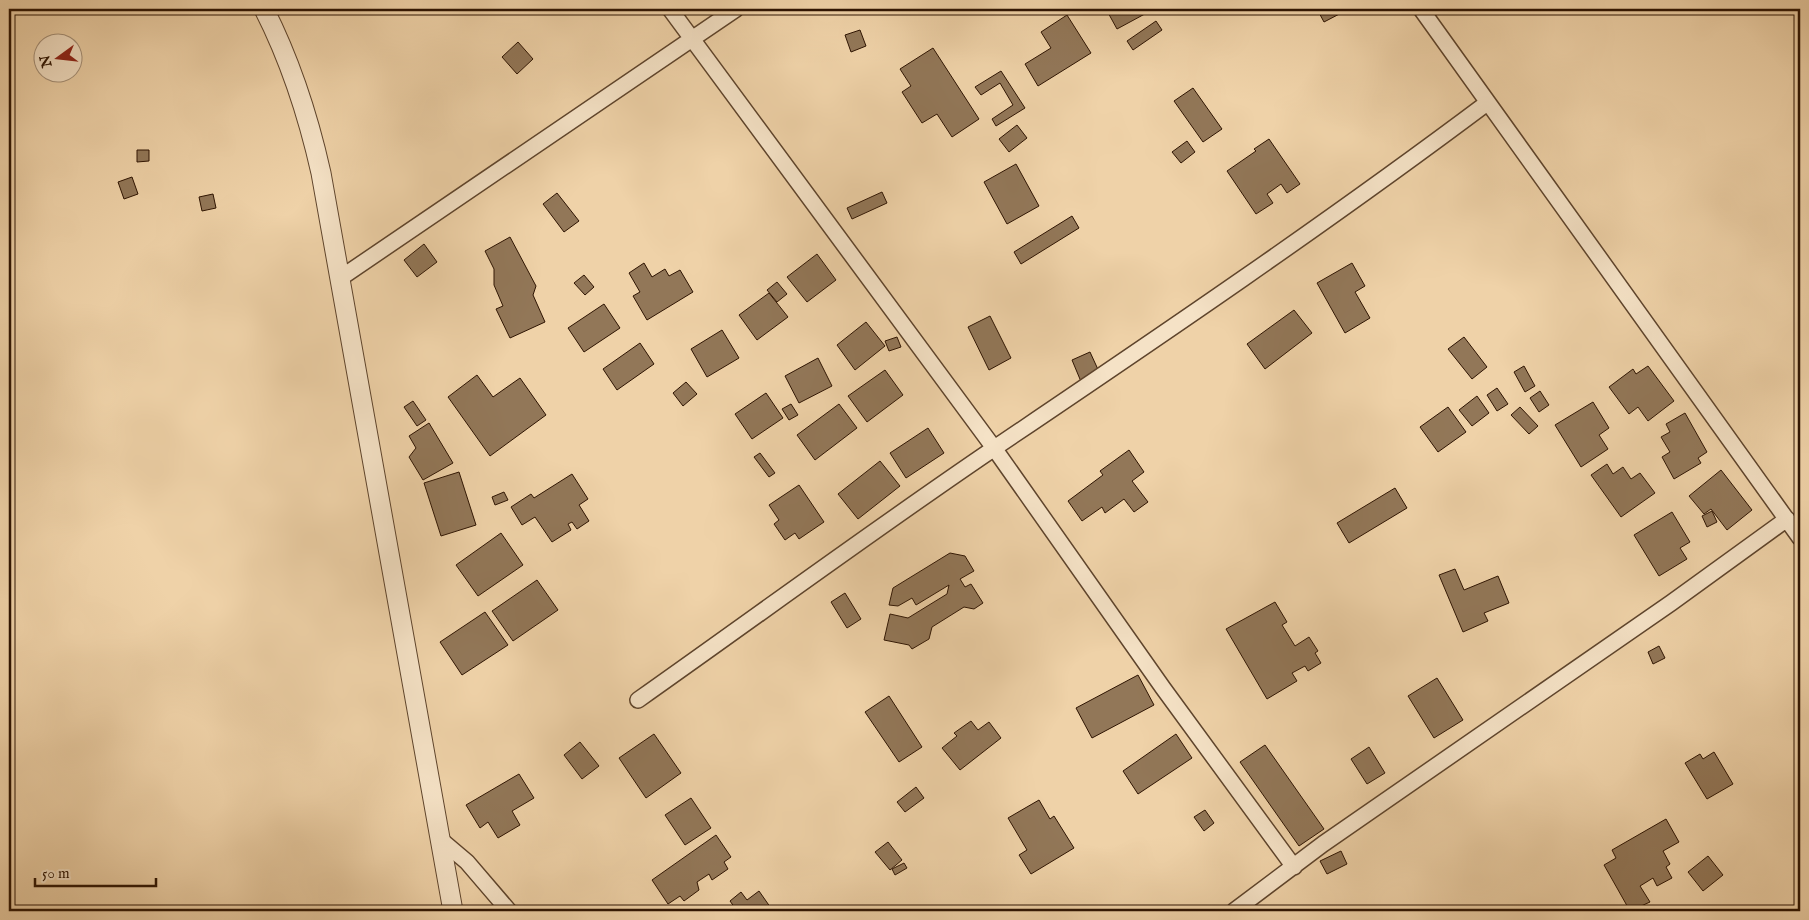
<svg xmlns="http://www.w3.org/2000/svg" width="1809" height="920" viewBox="0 0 1809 920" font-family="'IM FELL English',serif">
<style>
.building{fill:#927758;stroke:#2e1402}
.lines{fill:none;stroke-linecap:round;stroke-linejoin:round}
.minor-casing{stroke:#5e442c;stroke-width:18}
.tertiary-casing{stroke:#5e442c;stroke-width:21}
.minor{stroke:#f5e2c6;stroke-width:15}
.tertiary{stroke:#f5e2c6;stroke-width:19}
</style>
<rect width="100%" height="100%" fill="#efd2a8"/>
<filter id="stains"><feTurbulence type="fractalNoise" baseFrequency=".004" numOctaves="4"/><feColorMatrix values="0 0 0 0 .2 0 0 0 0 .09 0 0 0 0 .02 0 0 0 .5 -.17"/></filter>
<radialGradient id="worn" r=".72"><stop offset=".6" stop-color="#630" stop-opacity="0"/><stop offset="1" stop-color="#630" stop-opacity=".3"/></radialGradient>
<path class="building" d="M 1106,9 L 1154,9 L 1117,29 Z
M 1317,9 L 1346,9 L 1347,10 L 1324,22 Z
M 1067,15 L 1091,53 L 1038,86 L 1025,64 L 1051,48 L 1041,32 Z
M 1156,21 L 1162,30 L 1133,50 L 1127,41 Z
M 860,30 L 866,46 L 851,52 L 845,35 Z
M 518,42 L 533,59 L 517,74 L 502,57 Z
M 933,48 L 979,119 L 952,137 L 937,114 L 922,123 L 902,92 L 911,86 L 900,69 Z
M 1001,71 L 1025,108 L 996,126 L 992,119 L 1013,105 L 1000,83 L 981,95 L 975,87 Z
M 1193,88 L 1222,129 L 1203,142 L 1174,101 Z
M 1017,125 L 1027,138 L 1009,152 L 999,139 Z
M 1269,139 L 1300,184 L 1287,193 L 1281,184 L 1267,194 L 1273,203 L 1256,214 L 1227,171 L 1256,151 L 1254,149 Z
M 1187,141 L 1195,152 L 1181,163 L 1172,152 Z
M 137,150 L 149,150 L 149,161 L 137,162 Z
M 1016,164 L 1039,206 L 1007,224 L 984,182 Z
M 132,177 L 138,194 L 124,199 L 118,182 Z
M 882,192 L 887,203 L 852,219 L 847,208 Z
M 557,193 L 579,221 L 564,232 L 543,204 Z
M 213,194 L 216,208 L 202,211 L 199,197 Z
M 1072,216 L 1079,228 L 1021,264 L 1014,252 Z
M 510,237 L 536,286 L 533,295 L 545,322 L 510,338 L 496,309 L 503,306 L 494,285 L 494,269 L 485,251 Z
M 424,244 L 437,262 L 417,277 L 404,260 Z
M 817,254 L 836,280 L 807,302 L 787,277 Z
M 644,263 L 652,277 L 665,269 L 669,276 L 680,270 L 693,292 L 647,320 L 633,296 L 640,292 L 629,273 Z
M 1352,263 L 1365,286 L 1355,292 L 1370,318 L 1345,333 L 1317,283 Z
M 584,275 L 594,287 L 585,295 L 574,283 Z
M 777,282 L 787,294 L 777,302 L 767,290 Z
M 769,293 L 788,317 L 757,340 L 739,315 Z
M 604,304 L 620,328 L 584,352 L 568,328 Z
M 1294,310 L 1312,333 L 1265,369 L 1247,344 Z
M 990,316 L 1011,358 L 989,370 L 968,327 Z
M 866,322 L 885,346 L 855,370 L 837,345 Z
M 722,330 L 739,358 L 707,377 L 691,349 Z
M 897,337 L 901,347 L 889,351 L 885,341 Z
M 1464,337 L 1487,367 L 1472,379 L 1448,349 Z
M 640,343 L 654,364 L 617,390 L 603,369 Z
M 1090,352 L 1101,376 L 1082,384 L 1072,360 Z
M 818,358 L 832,386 L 799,403 L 785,376 Z
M 1524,366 L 1535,386 L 1525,392 L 1514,372 Z
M 1648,366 L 1674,401 L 1648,421 L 1638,407 L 1629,414 L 1609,387 L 1633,369 L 1636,374 Z
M 885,370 L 903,395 L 867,422 L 848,396 Z
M 477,375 L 493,397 L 520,378 L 546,415 L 490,456 L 448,397 Z
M 686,382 L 697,394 L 683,406 L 673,393 Z
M 1497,388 L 1508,404 L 1497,411 L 1487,395 Z
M 1540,391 L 1549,405 L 1539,412 L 1530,398 Z
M 766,393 L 783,418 L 752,439 L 735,414 Z
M 1477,396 L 1489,413 L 1472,426 L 1459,410 Z
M 413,401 L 426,420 L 417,426 L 404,407 Z
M 1593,402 L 1609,428 L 1599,435 L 1608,449 L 1581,467 L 1555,425 Z
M 791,404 L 798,415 L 789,420 L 782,409 Z
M 839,404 L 857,428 L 815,460 L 797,435 Z
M 1448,407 L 1466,432 L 1438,452 L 1420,427 Z
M 1520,407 L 1538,426 L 1529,434 L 1511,415 Z
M 1685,413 L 1707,452 L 1698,458 L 1701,463 L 1674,479 L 1662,457 L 1670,452 L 1661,437 L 1670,432 L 1666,424 Z
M 429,423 L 453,463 L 423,480 L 409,457 L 416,448 L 409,436 Z
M 928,428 L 944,453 L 906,478 L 890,453 Z
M 1129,450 L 1144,472 L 1132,481 L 1148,502 L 1134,512 L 1124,499 L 1105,513 L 1102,507 L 1082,521 L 1068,501 L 1103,475 L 1100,471 Z
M 760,453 L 775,473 L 769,477 L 754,457 Z
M 880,461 L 900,486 L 858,519 L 838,494 Z
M 1607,464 L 1613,474 L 1623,467 L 1631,479 L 1640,473 L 1655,493 L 1621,517 L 1591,475 Z
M 1721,470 L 1752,510 L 1727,530 L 1711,509 L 1704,514 L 1689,496 Z
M 459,472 L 476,525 L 441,536 L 424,483 Z
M 572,474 L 588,499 L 579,505 L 589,521 L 577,529 L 572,522 L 568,524 L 571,530 L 552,542 L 535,517 L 522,525 L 511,507 L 531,494 L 534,498 Z
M 799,485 L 824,522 L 799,539 L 795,533 L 785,540 L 774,524 L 779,520 L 769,505 Z
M 1395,488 L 1407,508 L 1349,543 L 1337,523 Z
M 504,492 L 508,500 L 495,505 L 492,497 Z
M 1712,511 L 1717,522 L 1707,527 L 1702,516 Z
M 1672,512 L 1690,542 L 1680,548 L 1687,559 L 1659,576 L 1634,535 Z
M 501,533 L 523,565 L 478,596 L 456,565 Z
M 950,553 L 965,556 L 974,571 L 960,579 L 965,587 L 971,584 L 983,603 L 974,609 L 964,607 L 932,627 L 929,639 L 912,649 L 909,645 L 884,640 L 890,614 L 908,618 L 947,594 L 949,585 L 916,605 L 912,598 L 898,606 L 889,605 L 893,588 Z
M 1455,569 L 1464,590 L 1498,576 L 1509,603 L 1484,613 L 1488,621 L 1463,632 L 1439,575 Z
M 537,580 L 558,610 L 513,641 L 492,611 Z
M 845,593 L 861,619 L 847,628 L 831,602 Z
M 1275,602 L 1287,622 L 1282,625 L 1295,646 L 1309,637 L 1318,651 L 1315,653 L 1321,663 L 1308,671 L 1305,666 L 1292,673 L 1297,681 L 1267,699 L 1226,629 Z
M 485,612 L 508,645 L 462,675 L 440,642 Z
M 1659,646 L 1665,658 L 1653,664 L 1648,652 Z
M 1138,675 L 1154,705 L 1092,738 L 1076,708 Z
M 1437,678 L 1463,720 L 1434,738 L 1408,696 Z
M 889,696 L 922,747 L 899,762 L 865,712 Z
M 971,721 L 978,730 L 989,722 L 1001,738 L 960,770 L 942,748 L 957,736 L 954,733 Z
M 654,734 L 681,773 L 646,798 L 619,758 Z
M 1176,734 L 1192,758 L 1138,794 L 1123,771 Z
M 580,742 L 599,766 L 582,779 L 564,755 Z
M 1265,745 L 1324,829 L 1299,846 L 1240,762 Z
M 1369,747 L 1385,773 L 1367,784 L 1351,759 Z
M 1714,752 L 1733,784 L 1707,799 L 1685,763 L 1700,754 L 1703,759 Z
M 519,774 L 534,798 L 512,811 L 520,825 L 498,838 L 488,822 L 480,828 L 466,805 Z
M 916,787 L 924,798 L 905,812 L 897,802 Z
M 691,798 L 711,828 L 685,845 L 665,815 Z
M 1039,800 L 1050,819 L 1054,816 L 1074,848 L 1031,874 L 1019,855 L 1027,850 L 1008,818 Z
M 1205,810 L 1214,823 L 1204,831 L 1194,817 Z
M 1666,819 L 1679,842 L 1663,851 L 1670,864 L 1666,867 L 1672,878 L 1657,886 L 1653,878 L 1640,886 L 1650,902 L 1630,911 L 1604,865 L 1616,858 L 1612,850 Z
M 716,835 L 731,857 L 724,862 L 728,869 L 712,880 L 709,874 L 697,882 L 699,890 L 684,901 L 680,896 L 668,904 L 652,880 Z
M 888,842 L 902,860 L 890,870 L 875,852 Z
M 1341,851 L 1347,864 L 1327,874 L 1320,861 Z
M 1708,856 L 1723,875 L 1703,891 L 1688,872 Z
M 904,863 L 907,868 L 895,875 L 892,869 Z
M 759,891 L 773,911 L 731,911 L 735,908 L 730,901 L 741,892 L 747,900 Z"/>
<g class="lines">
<g class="minor-casing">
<path id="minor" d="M 670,9 L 994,448 L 1163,688 L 1294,867
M 1421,9 L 1800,538
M 339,279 L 736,9
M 638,700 C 757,616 875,529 996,447 C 1162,335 1327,223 1487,103
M 441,840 L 467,862 L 509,911
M 1234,911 L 1323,844 L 1671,603 L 1787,519"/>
</g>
<g class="tertiary-casing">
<path id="tertiary" d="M 264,9 C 291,62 308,115 321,173 L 453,911"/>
</g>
<use href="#minor" class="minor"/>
<use href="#tertiary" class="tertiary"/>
</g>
<rect width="1809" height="920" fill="none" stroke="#efd2a8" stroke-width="30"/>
<rect x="10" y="10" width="1789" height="900" fill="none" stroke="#2e1402" stroke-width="2.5"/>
<rect x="15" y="15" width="1779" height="890" fill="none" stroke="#2e1402"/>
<g transform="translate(58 58) rotate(255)"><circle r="24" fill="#f5e2c6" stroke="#a59078"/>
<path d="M0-4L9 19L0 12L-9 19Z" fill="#8f2418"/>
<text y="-8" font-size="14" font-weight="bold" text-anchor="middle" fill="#2e1402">N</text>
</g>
<path d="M35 878v8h121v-8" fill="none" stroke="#2e1402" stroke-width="2.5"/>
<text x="42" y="878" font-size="15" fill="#2e1402" stroke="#f5e2c6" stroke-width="4" paint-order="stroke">50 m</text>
<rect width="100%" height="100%" filter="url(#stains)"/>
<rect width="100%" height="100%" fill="url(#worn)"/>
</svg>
